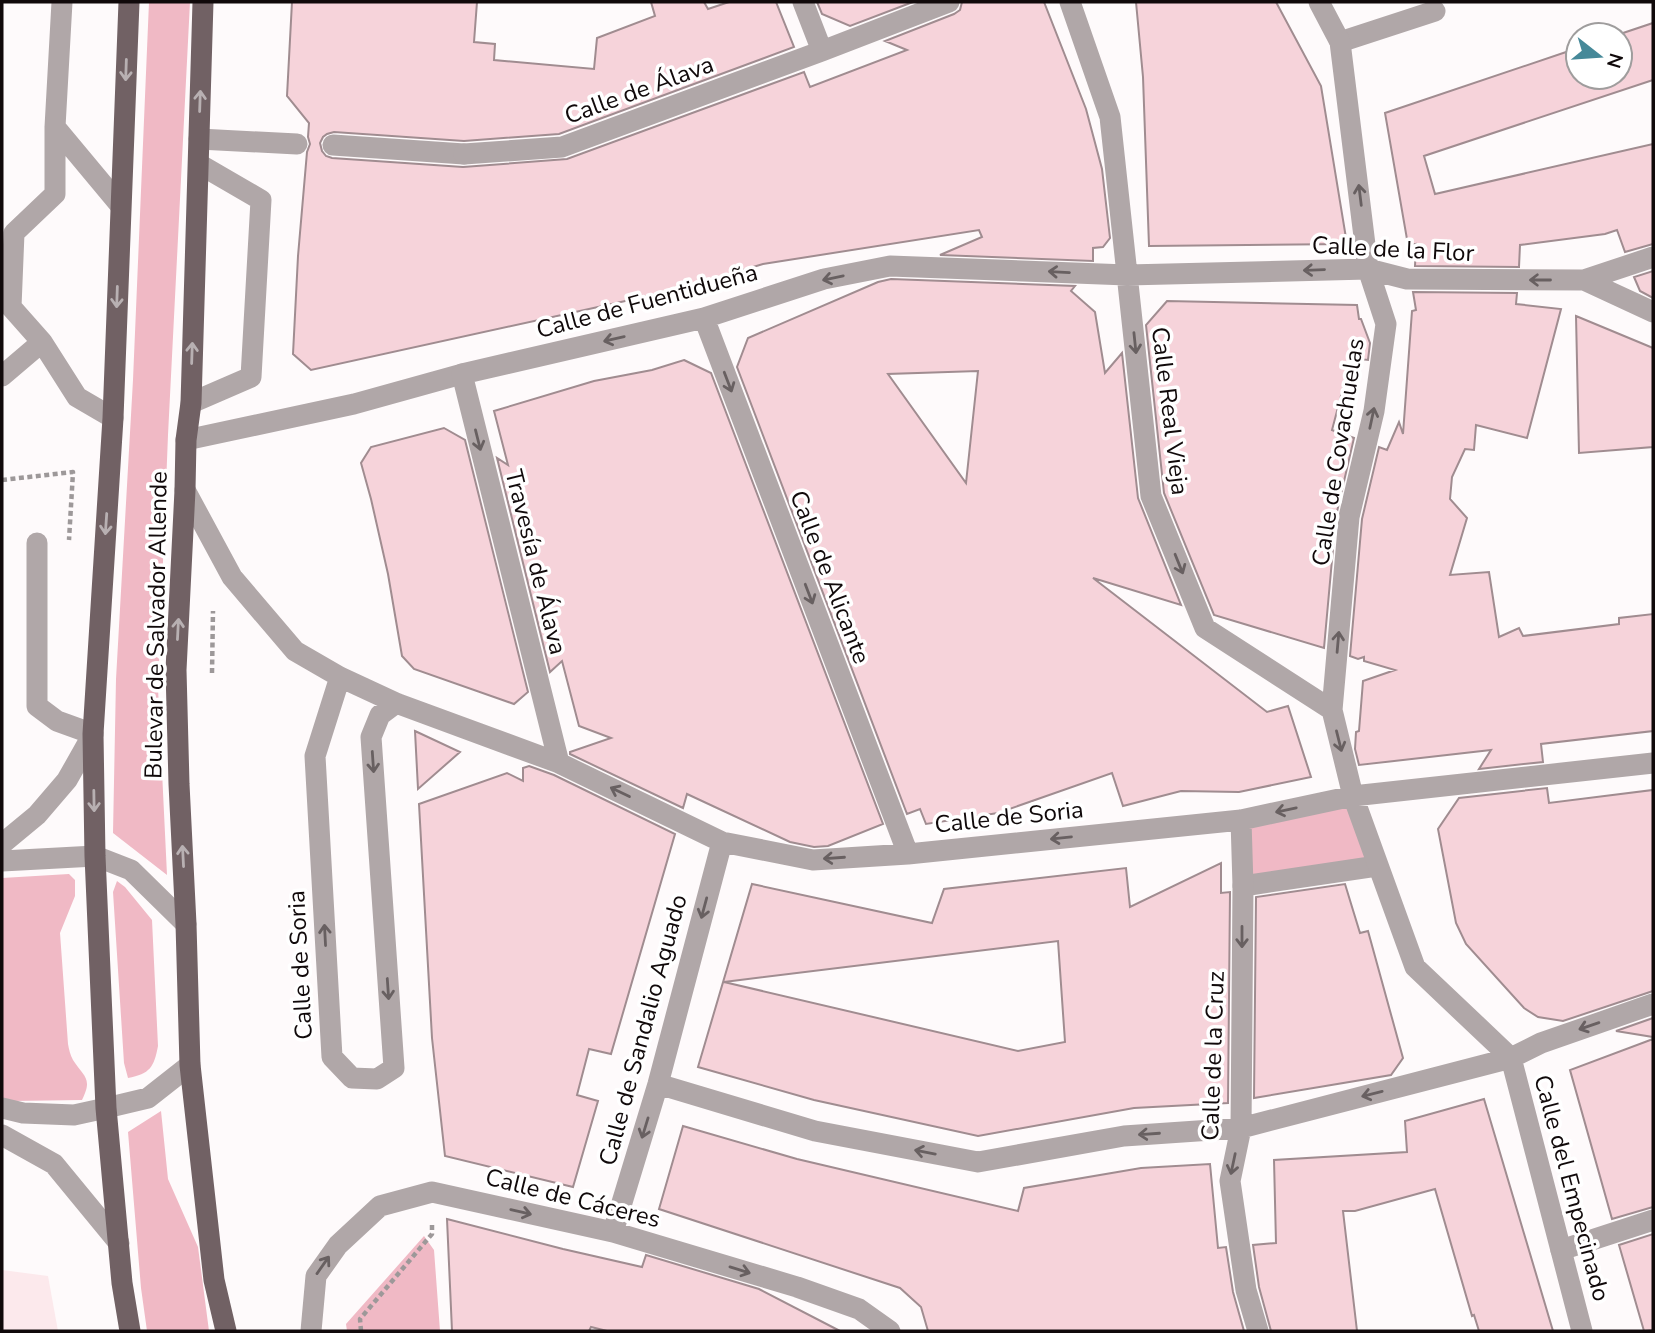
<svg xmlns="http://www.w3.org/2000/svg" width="1655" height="1333" viewBox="0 0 1655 1333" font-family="'Nunito Sans',sans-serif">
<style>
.built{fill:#fce9ec}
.green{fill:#f0b9c5}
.building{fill:#f6d3da;stroke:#a08c90;stroke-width:2;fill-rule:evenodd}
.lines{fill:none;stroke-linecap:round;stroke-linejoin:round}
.path{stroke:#9d9899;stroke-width:4.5;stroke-dasharray:5 3.5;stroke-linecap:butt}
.service{stroke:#b0a7a8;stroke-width:21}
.pedestrian{stroke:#b0a7a8;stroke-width:21}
.minor{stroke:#b0a7a8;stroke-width:21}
.primary{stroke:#716164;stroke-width:21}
.oneway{stroke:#b8b0b2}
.oneway2{stroke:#686061}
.labels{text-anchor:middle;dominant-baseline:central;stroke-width:7;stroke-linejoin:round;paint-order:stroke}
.street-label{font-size:24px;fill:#10090a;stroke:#fff}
</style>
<rect width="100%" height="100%" fill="#fefafb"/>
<path class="built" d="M 2,1270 L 48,1276 L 58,1331 L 2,1331 Z"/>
<path class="green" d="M 149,2 L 190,2 L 168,435 L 158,688 L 167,875 L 113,833 L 116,679 L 133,380 Z
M 1348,804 L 1373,867 L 1248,886 L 1247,825 Z
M 69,874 L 75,880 L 75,896 L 60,933 L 68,1044 C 69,1049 70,1055 73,1060 C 84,1077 93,1078 82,1100 L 12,1101 L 2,1098 L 2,878 Z
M 117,881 L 125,887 L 152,920 L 158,1046 C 154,1067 150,1074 128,1078 L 124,1063 L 113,892 Z
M 161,1111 L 168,1179 L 198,1247 L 209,1331 L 147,1331 L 141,1288 L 128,1132 Z
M 424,1236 L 434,1250 L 440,1331 L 347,1331 L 346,1324 Z"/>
<path class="building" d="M 292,2 L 477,2 L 474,42 L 495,44 L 494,60 L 594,69 L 597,38 L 655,16 L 651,2 L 704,2 L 708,9 L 729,2 L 776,2 L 794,47 L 559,134 L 464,141 L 334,132 L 327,134 L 323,137 L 320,143 L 322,151 L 326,156 L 332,158 L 463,167 L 567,159 L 804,72 L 810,87 L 907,50 L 885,41 L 954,14 L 960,10 L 962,2 L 1044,2 L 1086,109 L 1102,169 L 1110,238 L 1103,247 L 1093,248 L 1093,261 L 940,255 L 982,237 L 979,230 L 763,264 L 680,289 L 311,370 L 293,354 L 298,256 L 307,152 L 310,144 L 308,137 L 309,123 L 287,96 Z
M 817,2 L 913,2 L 850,26 L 822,14 Z
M 1136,2 L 1276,2 L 1321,86 L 1347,244 L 1149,246 L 1143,77 Z
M 1653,23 L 1653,80 L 1424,156 L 1435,194 L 1653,144 L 1653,244 L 1625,252 L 1617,230 L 1605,234 L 1520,245 L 1519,267 L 1415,266 L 1416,244 L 1408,245 L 1385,113 L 1578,48 L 1578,77 L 1620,77 L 1620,35 L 1617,35 Z
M 1653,271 L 1653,298 L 1640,291 L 1634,277 Z
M 891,279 L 1075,286 L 1071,291 L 1095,312 L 1105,373 L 1122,353 L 1138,498 L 1181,605 L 1093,578 L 1267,712 L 1288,706 L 1311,777 L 1239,792 L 1181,791 L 1123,806 L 1112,773 L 998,813 L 926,824 L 920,809 L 907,814 L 737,367 L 748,338 L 878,282 ZM 978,371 L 966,483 L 888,374 Z
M 1413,292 L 1517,293 L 1516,304 L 1561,309 L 1527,438 L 1476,425 L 1474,450 L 1465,449 L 1452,477 L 1450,499 L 1467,518 L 1450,575 L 1489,572 L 1499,637 L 1519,628 L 1523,636 L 1619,624 L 1619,618 L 1653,614 L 1653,731 L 1541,744 L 1543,762 L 1479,769 L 1491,750 L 1359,765 L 1355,749 L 1356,732 L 1359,731 L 1363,681 L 1395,670 L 1364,661 L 1364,657 L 1358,659 L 1350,656 L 1362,519 L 1379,447 L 1387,450 L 1399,422 L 1403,434 L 1412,311 L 1416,310 Z
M 1167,301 L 1357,305 L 1359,319 L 1361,319 L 1370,343 L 1368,360 L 1351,358 L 1332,430 L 1354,438 L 1336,516 L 1324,648 L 1214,615 L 1164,493 L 1146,325 Z
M 1576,316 L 1653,348 L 1653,447 L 1579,453 Z
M 684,360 L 711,373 L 883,824 L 828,846 L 814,847 L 790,842 L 687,794 L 683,808 L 570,754 L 570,752 L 611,738 L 579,726 L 562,661 L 550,672 L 497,458 L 508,465 L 494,411 L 594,381 L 652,370 Z
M 444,428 L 465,440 L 528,692 L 514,704 L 414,669 L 402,656 L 388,574 L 371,499 L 361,463 L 371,447 Z
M 415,731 L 460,752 L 418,789 Z
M 529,766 L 554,775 L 675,834 L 611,1054 L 589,1049 L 577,1095 L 598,1101 L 573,1187 L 445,1156 L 432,1038 L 419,804 L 507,773 L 523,781 L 523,768 Z
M 1547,788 L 1549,803 L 1653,790 L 1653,991 L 1563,1021 L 1538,1017 L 1524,1008 L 1466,944 L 1456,923 L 1438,829 L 1459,798 Z
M 1221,863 L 1221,893 L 1230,892 L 1228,1103 L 1134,1108 L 978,1136 L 814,1100 L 698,1067 L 752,884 L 932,923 L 944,889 L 1126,868 L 1130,907 ZM 1058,941 L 1065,1042 L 1018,1051 L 724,982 Z
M 1345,884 L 1360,933 L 1368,931 L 1403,1058 L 1391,1075 L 1254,1098 L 1256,897 Z
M 1653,1018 L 1653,1037 L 1616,1031 Z
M 1653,1039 L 1653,1207 L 1612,1219 L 1570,1070 Z
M 1484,1099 L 1553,1331 L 1479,1331 L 1474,1315 L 1472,1316 L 1435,1189 L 1355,1211 L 1343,1211 L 1357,1331 L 1271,1331 L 1259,1287 L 1253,1245 L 1276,1243 L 1274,1160 L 1407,1152 L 1405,1121 Z
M 683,1126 L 797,1159 L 1018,1211 L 1024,1188 L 1141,1168 L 1210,1164 L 1218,1248 L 1226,1247 L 1233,1292 L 1244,1331 L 928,1331 L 921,1307 L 900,1288 L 659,1209 Z
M 447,1219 L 563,1249 L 642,1267 L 646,1255 L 759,1289 L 840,1331 L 607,1331 L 591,1327 L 589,1331 L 452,1331 Z
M 1653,1234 L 1653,1330 L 1644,1331 L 1619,1245 Z"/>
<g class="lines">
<path class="path" d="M 2,480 L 73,472 L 69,540
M 212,673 L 213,611
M 361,1331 L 360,1319 L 432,1234 L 432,1224"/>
<path class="service" d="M 62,2 L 55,127 L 55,194 L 14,233 L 11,307 L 42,342 L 77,397 L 113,418
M 1340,42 L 1435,11
M 55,127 L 120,205
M 2,376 L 42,342
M 37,543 L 37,706 L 57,721 L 93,734"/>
<path class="pedestrian" d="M 199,139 L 297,144
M 333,145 L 464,154
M 186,440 L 354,404 L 462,374
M 1243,886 L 1377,866
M 1561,1250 L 1653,1220"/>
<path class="minor" d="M 803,2 L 822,51
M 1070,2 L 1110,117 L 1151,496 L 1205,628 L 1332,710 L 1353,796 L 1415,967 L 1511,1058 L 1582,1331
M 1319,2 L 1340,42 L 1368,269 L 1386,324 L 1374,411 L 1349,517 L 1332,710
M 464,154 L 562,147 L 822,51 L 949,2
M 1584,280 L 1653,312
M 704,318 L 908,854
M 191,403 L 251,377 L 261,200 L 199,164
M 185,490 L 232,577 L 295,651 L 340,677 L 396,703 L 559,763 L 722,842 L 813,860 L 908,854 L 1241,820 L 1353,796 L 1653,763
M 340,677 L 315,756 L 332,1057 L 352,1078 L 377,1079 L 394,1068 L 371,737 L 380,715 L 396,703
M 559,763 L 462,374 L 704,318 L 824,279 L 890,266 L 1127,275 L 1368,269 L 1407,279 L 1584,280 L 1653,257
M 1241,820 L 1243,886 L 1241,1128 L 1230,1181 L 1246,1290 L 1258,1331
M 2,844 L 37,815 L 67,780 L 93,734
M 2,861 L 95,856 L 131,870 L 186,924
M 658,1084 L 815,1131 L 978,1162 L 1124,1136 L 1241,1128 L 1511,1058 L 1541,1043 L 1653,1004
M 2,1108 L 23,1113 L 74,1115 L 106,1108 L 148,1098 L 190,1065
M 2,1135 L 54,1164 L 119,1243
M 613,1232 L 658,1084 L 722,842
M 311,1331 L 316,1276 L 338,1245 L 380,1206 L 432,1192 L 613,1232 L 797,1287 L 859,1309 L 890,1331"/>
<path class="primary" d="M 129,2 L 113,418 L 93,734 L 95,856 L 106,1108 L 122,1283 L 130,1331
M 203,2 L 191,403 L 186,440 L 185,490 L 176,670 L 179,784 L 186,924 L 190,1065 L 214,1280 L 226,1331"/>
</g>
<defs><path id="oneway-shaft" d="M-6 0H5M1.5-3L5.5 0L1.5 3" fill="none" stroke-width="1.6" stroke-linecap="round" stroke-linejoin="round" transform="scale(1.75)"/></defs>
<g class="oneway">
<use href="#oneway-shaft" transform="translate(126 70) rotate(92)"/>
<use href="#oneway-shaft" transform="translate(200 101) rotate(-88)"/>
<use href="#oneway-shaft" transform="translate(117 297) rotate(92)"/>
<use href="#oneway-shaft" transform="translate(192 353) rotate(-88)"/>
<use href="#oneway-shaft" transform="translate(106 524) rotate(94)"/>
<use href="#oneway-shaft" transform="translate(178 629) rotate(-87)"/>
<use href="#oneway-shaft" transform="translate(94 801) rotate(89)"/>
<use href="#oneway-shaft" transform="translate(183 856) rotate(-93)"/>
</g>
<g class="oneway2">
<use href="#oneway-shaft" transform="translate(1360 195) rotate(-97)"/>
<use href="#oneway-shaft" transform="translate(1314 270) rotate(178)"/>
<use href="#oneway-shaft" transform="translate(1059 272) rotate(-177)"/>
<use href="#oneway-shaft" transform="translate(833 278) rotate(168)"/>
<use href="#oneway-shaft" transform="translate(1540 280) rotate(-180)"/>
<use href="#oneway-shaft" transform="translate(614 339) rotate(167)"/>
<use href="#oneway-shaft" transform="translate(1135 343) rotate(84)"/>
<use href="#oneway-shaft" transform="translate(728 382) rotate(69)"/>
<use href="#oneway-shaft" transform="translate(1372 418) rotate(-78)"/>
<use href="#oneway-shaft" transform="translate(478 440) rotate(76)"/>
<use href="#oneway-shaft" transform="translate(1179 564) rotate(68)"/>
<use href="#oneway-shaft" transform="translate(809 594) rotate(69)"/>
<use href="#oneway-shaft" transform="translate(1338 642) rotate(-85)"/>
<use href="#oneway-shaft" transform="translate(1339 741) rotate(76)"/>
<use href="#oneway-shaft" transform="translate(373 762) rotate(86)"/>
<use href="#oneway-shaft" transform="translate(620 792) rotate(-154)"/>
<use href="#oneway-shaft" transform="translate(1286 810) rotate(168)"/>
<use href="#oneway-shaft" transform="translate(1061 838) rotate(174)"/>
<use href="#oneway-shaft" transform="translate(834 858) rotate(176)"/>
<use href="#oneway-shaft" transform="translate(704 908) rotate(105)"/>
<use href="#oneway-shaft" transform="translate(325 935) rotate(-93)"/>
<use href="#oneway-shaft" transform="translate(1242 937) rotate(90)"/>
<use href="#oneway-shaft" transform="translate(388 989) rotate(86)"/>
<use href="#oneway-shaft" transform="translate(1589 1026) rotate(161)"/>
<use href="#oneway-shaft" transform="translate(1372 1094) rotate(166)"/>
<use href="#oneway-shaft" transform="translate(645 1128) rotate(107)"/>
<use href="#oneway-shaft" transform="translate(1149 1134) rotate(176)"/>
<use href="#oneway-shaft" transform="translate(925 1152) rotate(-169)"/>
<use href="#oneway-shaft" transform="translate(1233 1164) rotate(102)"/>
<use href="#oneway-shaft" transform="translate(521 1212) rotate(13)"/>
<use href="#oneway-shaft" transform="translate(323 1265) rotate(-55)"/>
<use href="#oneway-shaft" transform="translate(740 1270) rotate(17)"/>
</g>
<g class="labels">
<g class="street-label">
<text transform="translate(639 90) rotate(-20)">Calle de Álava</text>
<text transform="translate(1393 249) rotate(3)">Calle de la Flor</text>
<text transform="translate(647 301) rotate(-15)">Calle de Fuentidueña</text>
<text transform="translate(1170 411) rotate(83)">Calle Real Vieja</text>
<text transform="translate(1338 452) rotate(-81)">Calle de Covachuelas</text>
<text transform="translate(536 562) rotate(76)">Travesía de Álava</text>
<text transform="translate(830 577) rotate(69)">Calle de Alicante</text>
<text transform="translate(156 625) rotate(-89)">Bulevar de Salvador Allende</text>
<text transform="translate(1009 817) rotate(-6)">Calle de Soria</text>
<text transform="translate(300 965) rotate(-93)">Calle de Soria</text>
<text transform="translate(643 1030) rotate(-75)">Calle de Sandalio Aguado</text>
<text transform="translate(1213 1056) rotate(-88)">Calle de la Cruz</text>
<text transform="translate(1572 1188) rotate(75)">Calle del Empecinado</text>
<text transform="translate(573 1198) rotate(14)">Calle de Cáceres</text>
</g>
</g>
<rect width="1655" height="1333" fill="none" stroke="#10090a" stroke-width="7"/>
<g transform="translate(1599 56) rotate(107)"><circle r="33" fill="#ffffff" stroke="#9f9d9d" stroke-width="2"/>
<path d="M0-5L12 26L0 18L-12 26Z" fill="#468999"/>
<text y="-10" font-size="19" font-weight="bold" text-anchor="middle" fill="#10090a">N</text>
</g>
</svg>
